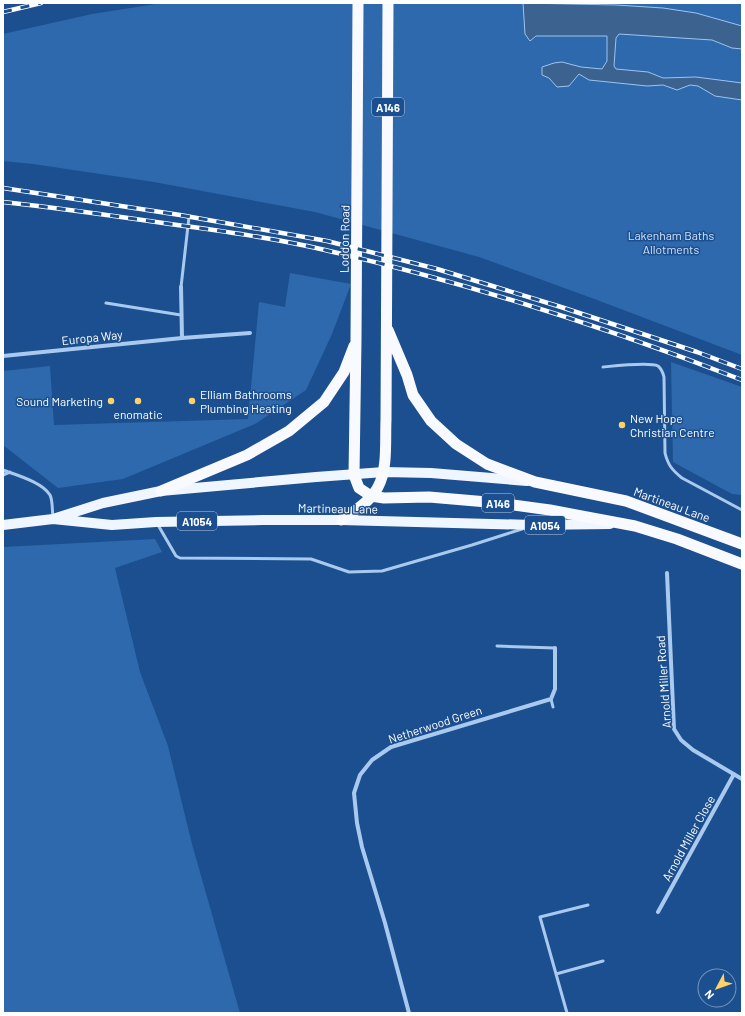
<svg xmlns="http://www.w3.org/2000/svg" width="745" height="1016" viewBox="0 0 745 1016" font-family="Barlow,sans-serif">
<style>
.green{fill:#2e69ad}
.water{fill:#3c6290;stroke:#9cc4f0}
.lines{fill:none;stroke-linecap:round;stroke-linejoin:round}
.service{stroke:#a9c9ee;stroke-width:3}
.minor{stroke:#a9c9ee;stroke-width:4}
.primary{stroke:#f0f6ff;stroke-width:10}
.trunk{stroke:#f8faff;stroke-width:11}
.rail-casing{stroke:#fff;stroke-width:4.5}
.rail{stroke:#1b4f8f;stroke-width:3;stroke-dasharray:9;stroke-linecap:butt}
.poi-dot{fill:#ffd166;stroke:#1b4f8f;stroke-width:1.5}
.labels{text-anchor:middle;dominant-baseline:central;stroke-width:3;stroke-linejoin:round;paint-order:stroke}
.shield{fill:#1b4f8f;stroke:#bbcadd;stroke-width:1}
.shield-label{font-size:11px;font-weight:bold;fill:#fff}
.park-label{font-size:12px;fill:#cfe3fa;stroke:#1b4f8f}
.street-label{font-size:12px;fill:#fff;stroke:#1b4f8f}
.poi-label{font-size:12px;fill:#fff;stroke:#1b4f8f;text-anchor:start}
</style>
<rect width="100%" height="100%" fill="#1b4f8f"/>
<path class="green" d="M 162,3 L 742,3 L 742,355 L 597,300 L 479,257 L 315,212 L 154,182 L 33,164 L 3,161 L 3,34 L 92,14 Z
M 290,273 L 351,284 L 332,334 L 306,390 L 255,424 L 123,479 L 58,488 L 3,445 L 3,371 L 50,366 L 54,425 L 248,419 L 259,302 L 285,307 Z
M 671,362 L 742,387 L 742,495 L 732,494 L 673,462 Z
M 155,539 L 162,552 L 115,568 L 140,672 L 168,746 L 192,844 L 240,1013 L 3,1013 L 3,547 Z"/>
<path class="water" d="M 523,3 L 616,5 L 663,8 L 696,13 L 742,26 L 742,49 L 732,48 L 712,40 L 619,34 L 616,38 L 614,66 L 616,69 L 648,72 L 663,78 L 696,77 L 742,83 L 742,100 L 715,96 L 698,86 L 690,85 L 677,90 L 663,85 L 647,86 L 589,80 L 579,74 L 569,86 L 557,87 L 549,78 L 542,75 L 542,67 L 554,63 L 562,62 L 581,67 L 602,69 L 607,61 L 607,36 L 536,36 L 530,41 L 525,34 Z"/>
<g class="lines">
<path class="service" d="M 181,287 L 189,217
M 106,303 L 181,315
M 603,367 C 614,366 650,362 658,366 C 662,369 663,373 664,377 L 665,453 C 668,465 672,470 682,478 L 742,510
M 3,470 C 16,475 42,482 50,495 C 53,501 52,511 53,517
M 3,475 L 10,472
M 158,525 L 176,556 L 180,558 L 311,559 L 349,572 L 382,571 L 472,545 L 522,529
M 497,646 L 555,648
M 551,699 L 553,707
M 556,974 L 603,961
M 567,1013 L 540,917 L 588,905"/>
<path class="minor" d="M 181,287 L 182,338
M 3,356 L 182,338 L 250,333
M 667,573 L 674,729 L 681,740 L 693,750 L 742,779
M 658,912 L 734,774
M 409,1013 L 385,923 L 362,847 L 357,823 L 354,793 L 360,775 L 372,760 L 391,747 L 551,699 L 555,689 L 555,648"/>
<path class="primary" d="M 53,519 L 112,525 L 156,522 L 263,520 L 341,520 L 533,525 L 610,524
M 3,525 L 53,519 L 103,503 L 161,491 L 316,477 L 384,472 L 431,473 L 527,481"/>
<path class="trunk" d="M 358,3 L 356,340 L 354,475 L 359,488 L 371,496 L 384,498 L 429,497 L 499,503 L 550,510 L 635,526 L 677,539 L 742,564
M 388,330 L 407,375 L 413,395 L 431,421 L 456,444 L 487,464 L 535,482 L 626,501 L 742,544
M 161,491 L 247,455 L 289,431 L 324,402 L 344,372 L 354,346
M 341,520 C 354,512 371,501 378,487 C 388,469 385,440 386,420 L 388,3"/>
<g class="rail-casing">
<path id="rail" d="M 3,12 L 41,3
M 3,188 L 180,215 L 327,241 L 437,269 L 561,307 L 697,352 L 742,369
M 3,202 C 59,208 115,216 170,224 C 222,231 274,238 325,250 C 467,283 606,327 742,380"/>
</g>
<use href="#rail" class="rail"/>
</g>
<g class="poi-dot">
<circle cx="111" cy="401" r="4"/>
<circle cx="138" cy="401" r="4"/>
<circle cx="192" cy="401" r="4"/>
<circle cx="622" cy="425" r="4"/>
</g>
<g class="labels">
<g class="shield">
<rect x="372" y="98" width="32" height="18" rx="3"/>
<rect x="482" y="494" width="32" height="18" rx="3"/>
<rect x="177" y="512" width="40" height="18" rx="3"/>
<rect x="525" y="516" width="40" height="18" rx="3"/>
</g>
<g class="shield-label">
<text x="388" y="107">A146</text>
<text x="498" y="503">A146</text>
<text x="197" y="521">A1054</text>
<text x="545" y="525">A1054</text>
</g>
<g class="park-label">
<text x="671" y="235">Lakenham Baths<tspan x="671" dy="14">Allotments</tspan></text>
</g>
<g class="street-label">
<text transform="translate(344 239) rotate(-89)">Loddon Road</text>
<text transform="translate(92 337) rotate(-6)">Europa Way</text>
<text transform="translate(672 504) rotate(20)">Martineau Lane</text>
<text transform="translate(338 508) rotate(1)">Martineau Lane</text>
<text transform="translate(663 682) rotate(-94)">Arnold Miller Road</text>
<text transform="translate(435 724) rotate(-18)">Netherwood Green</text>
<text transform="translate(688 838) rotate(-61)">Arnold Miller Close</text>
</g>
<g class="poi-label">
<text x="200" y="394">Elliam Bathrooms<tspan x="200" dy="14">Plumbing Heating</tspan></text>
<text x="103" y="401" text-anchor="end">Sound Marketing</text>
<text x="138" y="414" text-anchor="middle">enomatic</text>
<text x="630" y="418">New Hope<tspan x="630" dy="14">Christian Centre</tspan></text>
</g>
</g>
<rect width="745" height="1016" fill="none" stroke="#ffffff" stroke-width="8"/>
<g transform="translate(717 988) rotate(229)"><circle r="19" fill="#1b4f8f" stroke="#7695bc"/>
<path d="M0-3L7 15L0 10L-7 15Z" fill="#ffd166"/>
<text y="-6" font-size="11" font-weight="bold" text-anchor="middle" fill="#ffffff">N</text>
</g>
</svg>
